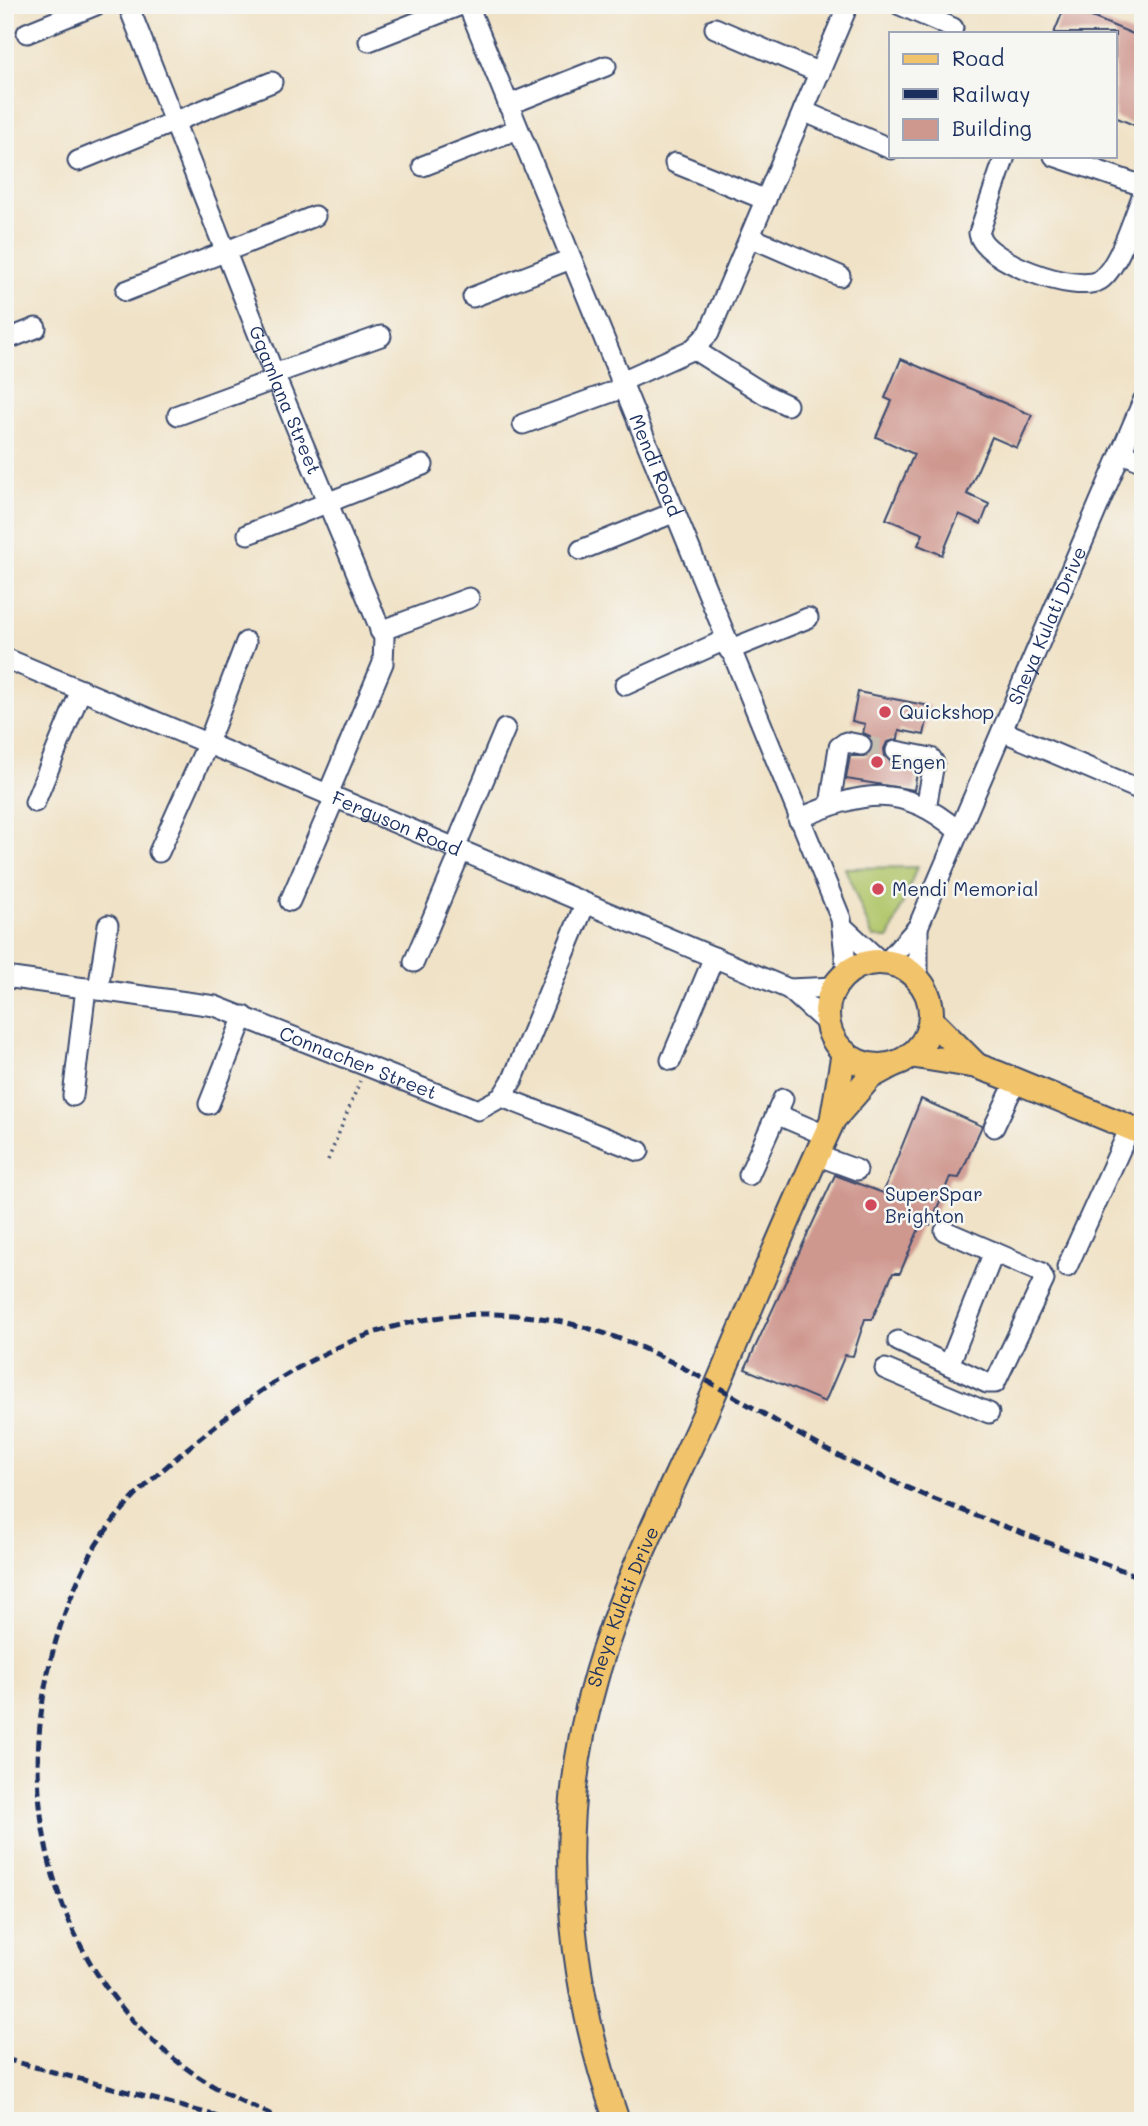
<svg xmlns="http://www.w3.org/2000/svg" width="1148" height="2126" font-family="Mali,sans-serif">
<style>
.park{fill:#b1c66a;stroke:#667a64;stroke-width:2}
.building{fill:#cf988f}
.lines{fill:none;stroke-linecap:round;stroke-linejoin:round}
.minor-tunnel{stroke:#c5beb1;stroke-width:19;stroke-dasharray:19 10;stroke-linecap:butt}
.minor-casing{stroke:#3b4a6e;stroke-width:23}
.major-casing{stroke:#3b4a6e;stroke-width:28}
.path{stroke:#3b4a6e;stroke-width:3.5;stroke-dasharray:2 5;stroke-linecap:butt}
.minor{stroke:#fff;stroke-width:19}
.major{stroke:#f1c36a;stroke-width:24}
.rail{stroke:#1b2f5e;stroke-width:5;stroke-dasharray:10 5;stroke-linecap:butt}
.poi-dot{fill:#d1495b;stroke:#f6f6f2;stroke-width:2.5}
.labels{text-anchor:middle;stroke-width:5;stroke-linejoin:round;paint-order:stroke}
.street-label{font-size:19px;fill:#1b2f5e;stroke:#f6f6f2}
.poi-label{font-size:19px;fill:#1b2f5e;stroke:#f6f6f2;text-anchor:start}
</style>
<rect width="100%" height="100%" fill="#f6f6f2"/>
<filter id="ink" filterUnits="userSpaceOnUse"><feTurbulence type="fractalNoise" baseFrequency=".0143" numOctaves="2"/><feDisplacementMap in="SourceGraphic" scale="14" xChannelSelector="R" yChannelSelector="G"/><feConvolveMatrix kernelMatrix="1 2 1 2 8 2 1 2 1" color-interpolation-filters="sRGB"/></filter>
<filter id="wash" filterUnits="userSpaceOnUse"><feTurbulence type="fractalNoise" baseFrequency=".00686" numOctaves="4" result="noise"/><feDisplacementMap in="SourceGraphic" scale="28" xChannelSelector="R" yChannelSelector="G"/><feGaussianBlur stdDeviation="1.57" result="paint"/><feColorMatrix in="noise" values="0 0 0 0 0 0 0 0 0 0 0 0 0 0 0 0 0 1.4 0 .05"/><feComposite in="paint" operator="in"/></filter>
<g filter="url(#wash)">
<rect width="100%" height="100%" fill="#f0e2c6"/>
<!-- park -->
<polygon class="park" points="917,867 889,938 873,938 845,868"/>
<g id="blocks">
<!-- building -->
<g class="building">
<polygon points="1065,6 1143,38 1143,129 1115,117 1115,33 1054,33"/>
<polygon points="901,359 1032,415 1017,448 992,437 967,494 989,504 981,524 959,514 942,555 918,545 923,534 886,519 914,454 876,437 892,401 885,398"/>
<polygon points="858,692 930,706 924,735 899,730 898,739 887,742 884,749 885,756 893,764 918,768 914,790 846,779 850,756 866,756 873,747 870,736 863,733 865,724 852,721"/>
<polygon points="921,1099 982,1126 959,1178 950,1177 930,1225 921,1224 900,1273 893,1273 872,1319 865,1319 853,1356 845,1355 825,1402 745,1369 835,1175 883,1193"/>
</g>
</g>
</g>
<g filter="url(#ink)">
<use href="#blocks" fill-opacity="0" stroke="#3b4a6e" stroke-width="2"/>
<g class="lines">
<!-- minor-tunnel -->
<polyline class="minor-tunnel" points="861,745 896,751"/>
<!-- minor casing -->
<g class="minor-casing">
<g id="minor">
<path id="s1" d="M128,5L274,374L384,638L383,663L328,794"/>
<path id="s2" d="M468,5L841,919L847,974"/>
<polyline points="900,5 953,28"/>
<polyline points="715,28 820,73"/>
<polyline points="27,33 96,5"/>
<polyline points="369,41 461,5"/>
<polyline points="508,105 606,66"/>
<polyline points="803,111 891,149"/>
<path d="M1005,156L979,233C982,260 1076,295 1100,280C1119,267 1134,216 1143,194"/>
<polyline points="1054,156 1143,186"/>
<polyline points="78,161 272,82"/>
<polyline points="675,163 766,200"/>
<polyline points="423,166 518,129"/>
<polyline points="750,237 840,276"/>
<polyline points="126,291 315,216"/>
<polyline points="473,297 571,259"/>
<polyline points="5,340 36,328"/>
<polyline points="693,349 766,395 787,405"/>
<polyline points="274,374 381,336"/>
<polyline points="620,382 693,349 709,333 848,5"/>
<polyline points="178,415 276,379"/>
<polyline points="523,424 623,388"/>
<polyline points="1121,452 1143,462"/>
<polyline points="248,534 423,465"/>
<polyline points="581,550 673,513"/>
<polyline points="380,631 469,598"/>
<polyline points="729,650 808,618"/>
<path id="s3" d="M5,658L789,989L828,1024"/>
<polyline points="625,685 725,640"/>
<polyline points="1002,731 1143,791"/>
<polyline points="896,751 931,758 934,763 926,808"/>
<polyline points="35,802 81,690"/>
<polyline points="830,805 839,747 846,742 861,745"/>
<path d="M798,819C860,792 902,782 957,830"/>
<polyline points="455,848 505,729"/>
<polyline points="159,852 208,743 246,642"/>
<polyline points="290,901 335,797"/>
<polyline points="843,927 882,963"/>
<polyline points="414,962 461,851"/>
<path id="s4" d="M886,963L918,927L1143,401"/>
<path id="s5" d="M5,977L215,1006L478,1110L502,1097L513,1079L585,904"/>
<polyline points="918,981 918,927"/>
<polyline points="789,989 835,987"/>
<polyline points="98,990 108,925"/>
<polyline points="671,1060 714,957"/>
<polyline points="73,1096 86,988"/>
<polyline points="502,1097 639,1151"/>
<polyline points="209,1104 244,1016"/>
<polyline points="776,1114 825,1135"/>
<polyline points="994,1127 1016,1081"/>
<polyline points="816,1155 857,1170"/>
<polyline points="749,1175 783,1099"/>
<polyline points="1067,1267 1130,1128"/>
<polyline points="898,1341 987,1383 995,1383 1044,1280 1040,1272 945,1231"/>
<polyline points="949,1365 994,1252"/>
<polyline points="885,1369 989,1413"/>
</g>
</g>
<!-- major casing -->
<g class="major-casing">
<g id="major">
<circle cx="879" cy="1014" r="52"/>
<polyline points="931,1020 977,1066"/>
<polyline points="910,1055 977,1066 999,1074 1143,1133"/>
<polyline points="836,1116 870,1077 894,1064"/>
<path id="s6" d="M617,2121C566,1975 553,1823 597,1673C623,1584 667,1499 705,1414C747,1317 787,1218 832,1122L844,1052"/>
</g>
</g>
<!-- path -->
<polyline class="path" points="328,1160 360,1081"/>
<!-- minor -->
<use href="#minor" class="minor"/>
<!-- major -->
<use href="#major" class="major"/>
<!-- rail -->
<g class="rail">
<polyline points="5,2059 236,2121"/>
<path d="M286,2121C251,2106 217,2091 186,2068C19,1946 0,1716 96,1545C127,1497 172,1461 216,1425C294,1362 378,1316 481,1314C634,1312 724,1400 853,1463C946,1508 1046,1541 1143,1578"/>
</g>
</g>
</g>
<!-- markers -->
<g class="poi-dot">
<circle cx="885" cy="712" r="7"/>
<circle cx="877" cy="762" r="7"/>
<circle cx="878" cy="889" r="7"/>
<circle cx="871" cy="1205" r="7"/>
</g>
<g class="labels">
<!-- street labels -->
<g class="street-label">
<text dy="7" stroke="none"><textPath href="#s1" startOffset="425">Gqamlana Street</textPath></text>
<text dy="7" stroke="none"><textPath href="#s2" startOffset="497">Mendi Road</textPath></text>
<text dy="7" stroke="none"><textPath href="#s4" startOffset="376">Sheya Kulati Drive</textPath></text>
<text dy="7" stroke="none"><textPath href="#s3" startOffset="425">Ferguson Road</textPath></text>
<text dy="7" stroke="none"><textPath href="#s5" startOffset="366">Connacher Street</textPath></text>
<text dy="7" stroke="none"><textPath href="#s6" startOffset="527">Sheya Kulati Drive</textPath></text>
</g>
<!-- poi labels -->
<g class="poi-label">
<text x="899" y="719">Quickshop</text>
<text x="891" y="769">Engen</text>
<text x="892" y="896">Mendi Memorial</text>
<text x="885" y="1201">SuperSpar<tspan x="885" dy="22">Brighton</tspan></text>
</g>
</g>
<!-- margin -->
<rect width="1148" height="2126" fill="none" stroke="#f6f6f2" stroke-width="28"/>
<!-- legend -->
<rect x="889" y="32" width="228" height="126" fill="#f6f6f2" stroke="#9ea6b7" stroke-width="2"/>
<rect x="903" y="54" width="35" height="10" fill="#f1c36a" stroke="#9ea6b7" stroke-width="2"/>
<text x="952" y="66" font-size="21" fill="#1b2f5e">Road</text>
<rect x="903" y="89" width="35" height="10" fill="#1b2f5e" stroke="#9ea6b7" stroke-width="2"/>
<text x="952" y="102" font-size="21" fill="#1b2f5e">Railway</text>
<rect x="903" y="119" width="35" height="21" fill="#cf988f" stroke="#9ea6b7" stroke-width="2"/>
<text x="952" y="136" font-size="21" fill="#1b2f5e">Building</text>
</svg>
